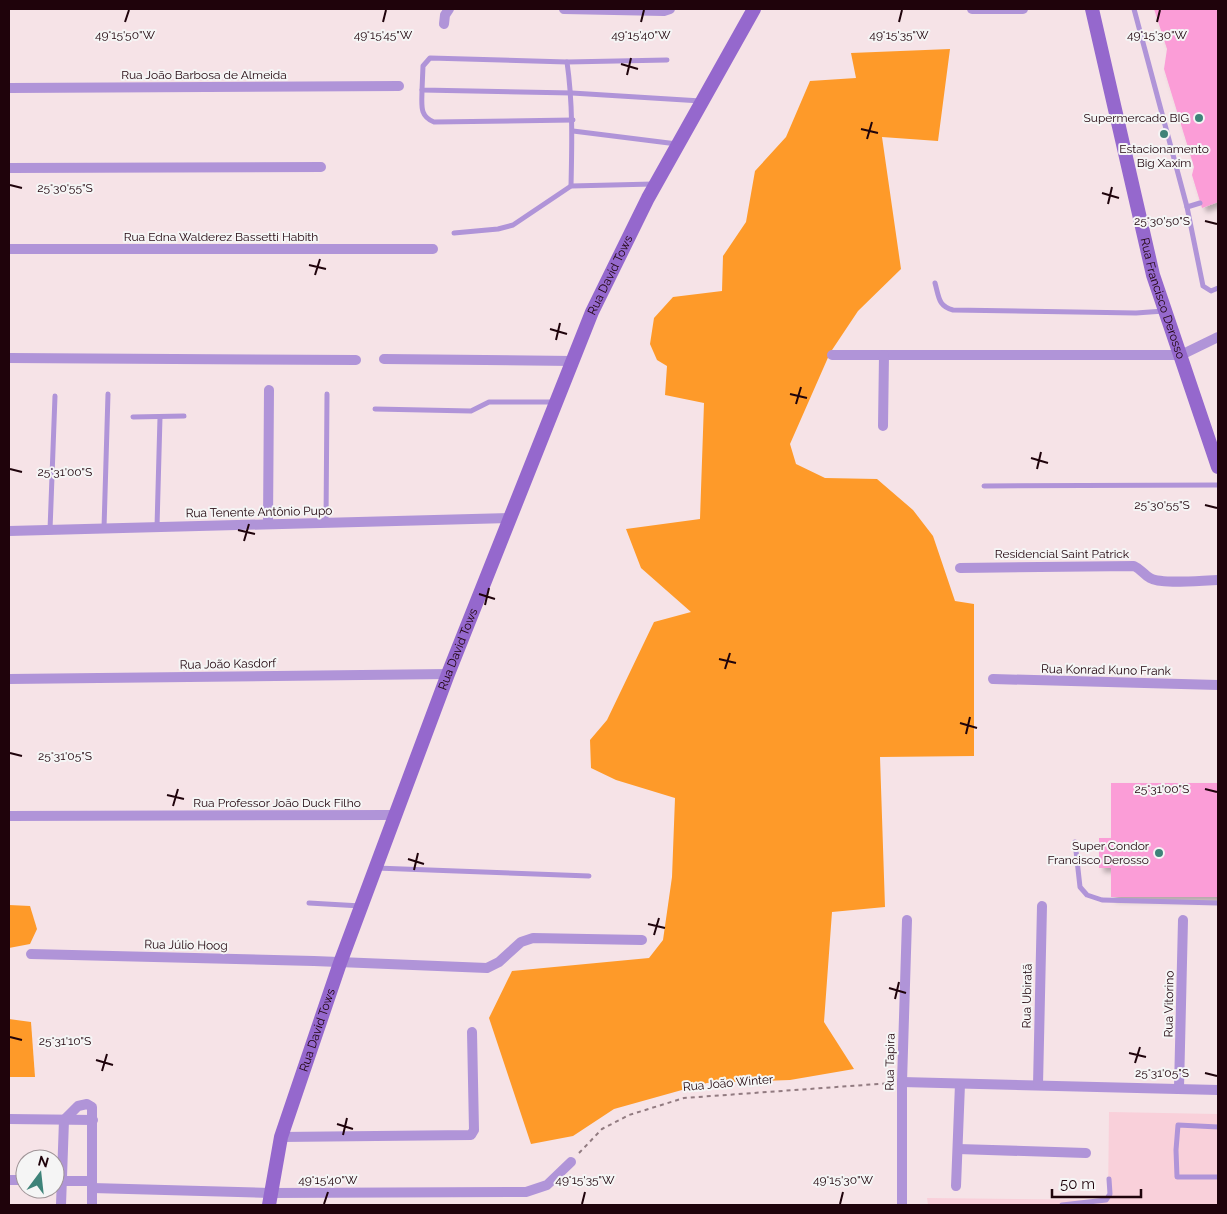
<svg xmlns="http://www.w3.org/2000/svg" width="1227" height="1214" font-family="Raleway,sans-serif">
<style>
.built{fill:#f9d0da}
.forest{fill:#fe9a29}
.building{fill:#fb9dd7;filter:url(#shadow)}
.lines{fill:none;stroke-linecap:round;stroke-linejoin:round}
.path{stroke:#927b81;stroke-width:2;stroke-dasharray:4 4;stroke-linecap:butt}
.lane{stroke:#b094d8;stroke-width:5}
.street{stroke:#b094d8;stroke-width:10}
.secondary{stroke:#9568cd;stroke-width:14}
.ticks{fill:none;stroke:#1f030b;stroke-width:2}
.poi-dot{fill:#3e8379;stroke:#f5f5f5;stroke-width:2}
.labels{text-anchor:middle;stroke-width:4;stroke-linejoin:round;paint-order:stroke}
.street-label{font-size:12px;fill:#1f030b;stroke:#f5f5f5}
.poi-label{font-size:12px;fill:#1f030b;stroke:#f5f5f5;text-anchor:end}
.ticks-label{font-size:12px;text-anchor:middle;fill:#1f030b;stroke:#f5f5f5;stroke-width:4;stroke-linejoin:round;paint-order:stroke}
</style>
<defs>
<filter id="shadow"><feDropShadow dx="4.5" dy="4.5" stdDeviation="2.5" flood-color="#0004"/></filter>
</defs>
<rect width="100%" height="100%" fill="#f6e3e7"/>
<!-- built -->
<polygon class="built" points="1109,1112 1218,1114 1218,1205 928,1205 927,1198 1108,1200"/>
<!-- forest -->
<g class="forest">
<polygon points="950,49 938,141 882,137 901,269 858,311 830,353 790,444 796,464 825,478 877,479 913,510 933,536 955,601 974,604 974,756 880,757 885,907 832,912 824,1022 854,1069 790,1080 707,1083 614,1109 573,1136 531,1144 489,1018 512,971 649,958 663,940 672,877 675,798 616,780 591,768 590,740 607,720 654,622 691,612 641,568 626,529 700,519 704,403 665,395 667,366 657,360 650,344 654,318 673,297 722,291 723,256 746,222 755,171 786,137 810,81 856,78 851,53"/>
<polygon points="9,905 30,906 37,929 30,944 9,948"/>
<polygon points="9,1019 31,1022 35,1077 9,1077"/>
</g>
<!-- building -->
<g class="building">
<polygon points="1154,9 1218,9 1218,202 1202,208 1192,175 1194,167 1164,69 1167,49"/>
<polygon points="1111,783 1218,783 1218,897 1111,897 1111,868 1099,868 1099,838 1111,838"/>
</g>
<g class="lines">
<!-- path -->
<polyline class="path" points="579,1153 602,1129 629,1115 684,1098 892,1083"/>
<!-- lane -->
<g class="lane">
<polyline points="1134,9 1187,207 1203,286 1211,291 1218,288"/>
<polyline points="667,60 567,62 430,58 423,66 422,90 572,93 701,101"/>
<path d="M567,62C573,104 572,144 571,186"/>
<path d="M422,90C422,105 419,116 434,122L573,120"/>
<polyline points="573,131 677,144"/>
<polyline points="1187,207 1200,203"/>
<polyline points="454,233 498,229 513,225 571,186 653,184"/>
<path d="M935,283C939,297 938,306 953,310L1136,313L1164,311"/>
<polyline points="375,409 471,411 489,402 555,402"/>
<polyline points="133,417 184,416"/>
<polyline points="984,486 1218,485"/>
<polyline points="326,523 327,394"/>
<polyline points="157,527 160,417"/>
<polyline points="104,528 108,394"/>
<polyline points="50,530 55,396"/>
<polyline points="1075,842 1080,887 1087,895 1102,900 1218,903"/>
<polyline points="376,868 589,876"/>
<polyline points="309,903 361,906"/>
<polyline points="1218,1127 1178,1125 1176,1150 1177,1177 1218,1177"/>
<polyline points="1062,1205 1106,1200 1110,1194 1109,1179"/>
</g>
<!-- street -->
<g class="street">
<polyline points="564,9 664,11 670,9"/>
<polyline points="972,9 1023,9"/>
<polyline points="444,24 445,15 449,9"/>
<polyline points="9,88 399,86"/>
<polyline points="9,168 321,167"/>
<polyline points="9,249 433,249"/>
<polyline points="832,355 1181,355 1218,337"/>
<polyline points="9,358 356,360"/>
<polyline points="384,359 573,361"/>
<polyline points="883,426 884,355"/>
<polyline points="268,524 269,390"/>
<polyline points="9,531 510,518"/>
<path d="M960,568L1134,566C1141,569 1143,574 1150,578C1161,585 1204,580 1218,580"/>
<polyline points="9,679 448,674"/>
<polyline points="993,679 1218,685"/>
<polyline points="9,816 395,815"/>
<polyline points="31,954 314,961 487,968 499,962 521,942 533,938 642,940"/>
<polyline points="902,1082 1218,1090"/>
<polyline points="1038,1085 1042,906"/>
<polyline points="1179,1088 1183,920"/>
<polyline points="9,1119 93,1120"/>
<polyline points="281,1137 471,1135 474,1130 472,1032"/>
<polyline points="958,1149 1086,1153"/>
<polyline points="9,1180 25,1180"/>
<polyline points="56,1181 92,1181"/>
<polyline points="956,1186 960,1084"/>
<polyline points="92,1188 270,1193 526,1192 547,1185 571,1162"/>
<polyline points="61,1205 64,1120 78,1106 87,1104 92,1107 92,1205"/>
<polyline points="902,1205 902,1082 907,920"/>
</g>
<!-- secondary -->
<g class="secondary">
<path id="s1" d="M1092,9L1153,275L1218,467"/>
<path id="s2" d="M269,1205L281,1137L340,963L448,674L592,312L648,198L754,9"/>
</g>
</g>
<!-- ticks -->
<path class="ticks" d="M125,22L129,10M383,22L386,10M641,22L644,10M899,22L902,10M1157,22L1160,10M621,64L638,69M627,75L631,58M861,129L878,133M867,139L872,122M10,185L22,188M1102,193L1119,198M1108,204L1112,187M1205,221L1217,224M309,265L326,269M315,275L320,259M550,329L567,334M556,340L560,323M790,394L807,398M796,404L801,387M1031,458L1048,463M10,469L22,472M1037,469L1041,452M1205,505L1217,508M238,530L255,534M244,541L249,524M479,594L495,599M485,605L489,588M719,659L736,663M725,669L730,653M960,723L977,728M966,734L970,717M10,753L22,756M1205,789L1217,792M167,795L184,799M173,806L178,789M408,859L424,864M414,870L418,853M648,924L665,928M654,935L659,918M889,988L906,993M895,999L899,982M10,1037L22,1040M1129,1053L1146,1057M96,1060L113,1065M1135,1063L1140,1047M102,1071L107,1054M1205,1073L1217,1076M337,1124L353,1129M343,1135L347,1118M324,1204L328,1192M582,1204L585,1192M840,1204L843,1192"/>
<!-- markers -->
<g class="poi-dot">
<circle cx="1199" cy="118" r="5"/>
<circle cx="1164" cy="134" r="5"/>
<circle cx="1159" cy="853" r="5"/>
</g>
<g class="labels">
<!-- street labels -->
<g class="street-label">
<text x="204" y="79">Rua João Barbosa de Almeida</text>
<text x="221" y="241">Rua Edna Walderez Bassetti Habith</text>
<text dy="4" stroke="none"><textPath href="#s2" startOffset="992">Rua David Tows</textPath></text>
<text dy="4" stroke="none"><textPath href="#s1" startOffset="298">Rua Francisco Derosso</textPath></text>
<text transform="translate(259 512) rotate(-1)" y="4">Rua Tenente Antônio Pupo</text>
<text x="1062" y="558">Residencial Saint Patrick</text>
<text dy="4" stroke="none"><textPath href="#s2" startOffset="588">Rua David Tows</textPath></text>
<text transform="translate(228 664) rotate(-1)" y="4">Rua João Kasdorf</text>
<text transform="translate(1106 670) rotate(1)" y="4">Rua Konrad Kuno Frank</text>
<text x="277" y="807">Rua Professor João Duck Filho</text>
<text transform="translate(186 945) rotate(1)" y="4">Rua Júlio Hoog</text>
<text transform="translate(1027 996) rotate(-89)" y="4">Rua Ubiratã</text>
<text transform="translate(1169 1004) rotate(-89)" y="4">Rua Vitorino</text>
<text dy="4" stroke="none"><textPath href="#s2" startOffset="182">Rua David Tows</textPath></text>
<text transform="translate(890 1062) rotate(-89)" y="4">Rua Tapira</text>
<text transform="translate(728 1083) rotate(-5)" y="4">Rua João Winter</text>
</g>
<!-- poi labels -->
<g class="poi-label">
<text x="1189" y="122">Supermercado BIG</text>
<text x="1164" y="153" text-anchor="middle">Estacionamento<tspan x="1164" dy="14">Big Xaxim</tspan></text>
<text x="1149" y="850">Super Condor<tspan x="1149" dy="14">Francisco Derosso</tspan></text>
</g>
</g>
<g class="ticks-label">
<text x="125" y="39">49°15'50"W</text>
<text x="383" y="39">49°15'45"W</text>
<text x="641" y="39">49°15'40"W</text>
<text x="899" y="39">49°15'35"W</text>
<text x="1157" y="39">49°15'30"W</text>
<text x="65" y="192">25°30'55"S</text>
<text x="1162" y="225">25°30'50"S</text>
<text x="65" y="476">25°31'00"S</text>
<text x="1162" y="509">25°30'55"S</text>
<text x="65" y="760">25°31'05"S</text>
<text x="1162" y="793">25°31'00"S</text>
<text x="65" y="1045">25°31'10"S</text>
<text x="1162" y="1077">25°31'05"S</text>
<text x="328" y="1184">49°15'40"W</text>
<text x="585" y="1184">49°15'35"W</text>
<text x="843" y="1184">49°15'30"W</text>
</g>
<!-- border -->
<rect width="1227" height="1214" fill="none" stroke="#1f030b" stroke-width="20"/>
<!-- north arrow -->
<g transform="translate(40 1174) rotate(15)"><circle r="24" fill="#f5f5f5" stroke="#9f9497"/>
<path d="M0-4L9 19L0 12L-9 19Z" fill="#3e8379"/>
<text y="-8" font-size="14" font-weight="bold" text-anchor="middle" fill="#1f030b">N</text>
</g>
<!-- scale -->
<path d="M1052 1189v8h89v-8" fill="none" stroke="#1f030b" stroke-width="2.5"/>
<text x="1060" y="1189" font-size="15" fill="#1f030b" stroke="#f5f5f5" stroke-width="4" paint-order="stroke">50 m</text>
</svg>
